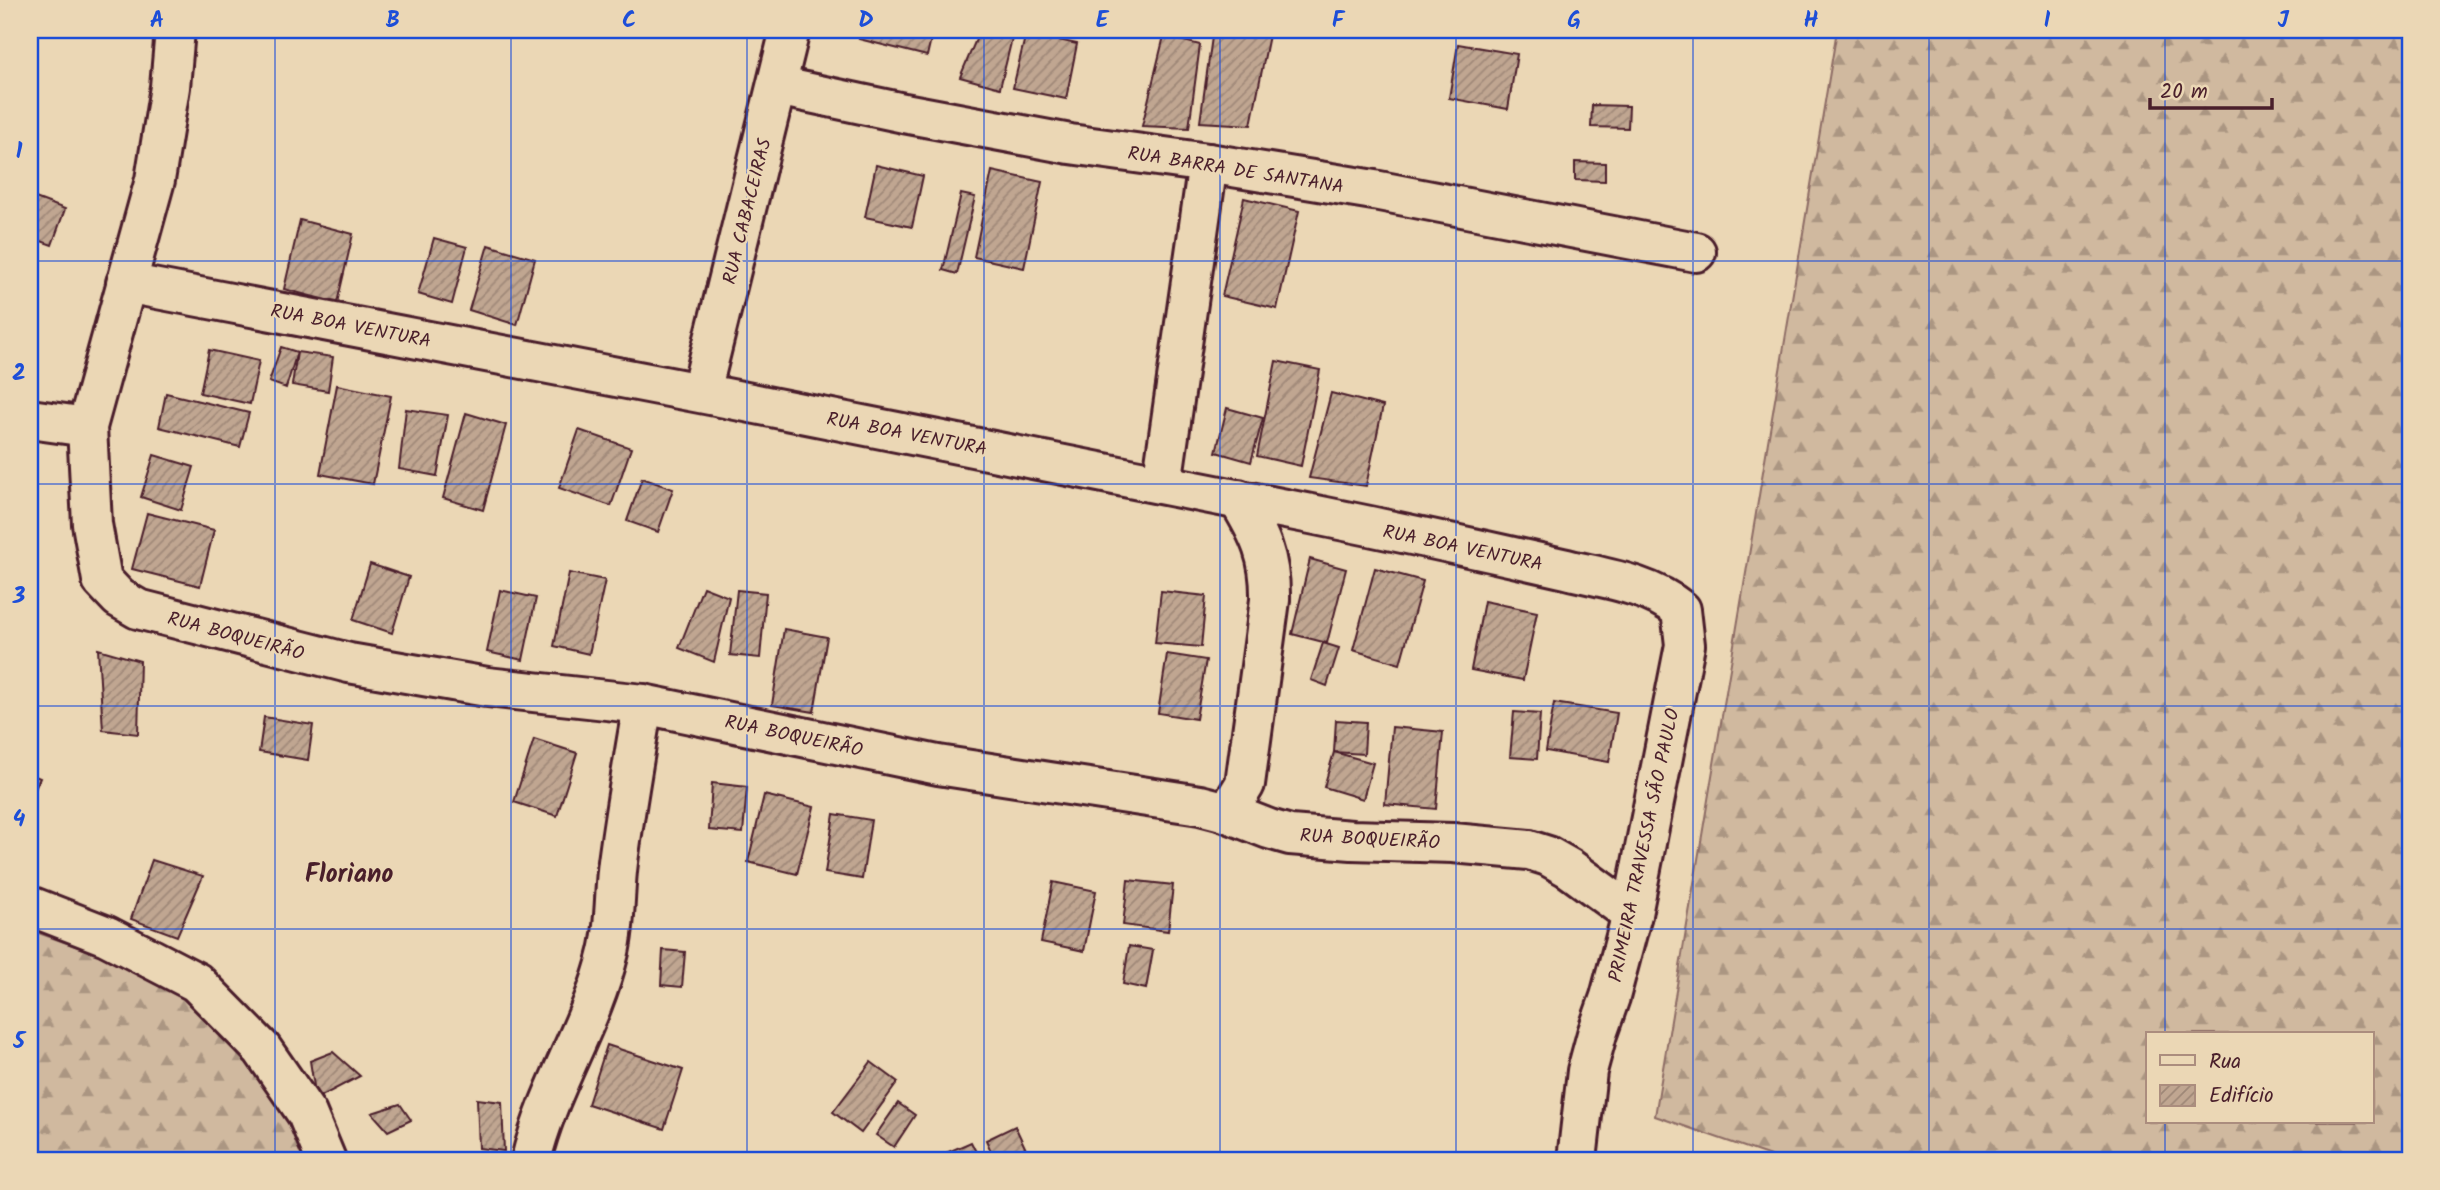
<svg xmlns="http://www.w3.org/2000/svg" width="2440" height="1190" font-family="Kalam,sans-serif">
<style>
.forest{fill:url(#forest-firs);stroke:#8d6c65;stroke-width:2;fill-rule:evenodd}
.building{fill:url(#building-hatch);stroke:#4a1f2b;stroke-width:2}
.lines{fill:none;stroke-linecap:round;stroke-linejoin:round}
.minor-casing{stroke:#4a1f2b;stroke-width:44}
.minor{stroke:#ebd7b5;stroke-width:38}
.grid{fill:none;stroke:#1d4ed8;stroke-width:2;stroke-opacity:0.55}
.labels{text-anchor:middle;stroke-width:5;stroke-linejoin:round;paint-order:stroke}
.street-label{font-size:19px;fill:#4a1f2b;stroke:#ebd7b5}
.district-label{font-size:26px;font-weight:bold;fill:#4a1f2b;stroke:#ebd7b5}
.neatline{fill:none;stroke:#1d4ed8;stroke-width:2.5}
.grid-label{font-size:23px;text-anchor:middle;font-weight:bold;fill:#1d4ed8}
</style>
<defs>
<pattern id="forest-firs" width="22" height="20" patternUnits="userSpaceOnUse" patternTransform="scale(1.75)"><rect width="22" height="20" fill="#d0b99f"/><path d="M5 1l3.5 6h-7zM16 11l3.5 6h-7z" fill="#ab9682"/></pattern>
<pattern id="building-hatch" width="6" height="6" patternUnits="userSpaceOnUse" patternTransform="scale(1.75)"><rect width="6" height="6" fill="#c0a691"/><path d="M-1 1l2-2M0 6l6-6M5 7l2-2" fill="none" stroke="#9e8777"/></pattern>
</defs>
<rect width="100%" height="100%" fill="#ebd7b5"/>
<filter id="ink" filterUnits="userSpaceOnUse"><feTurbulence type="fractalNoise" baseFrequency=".0143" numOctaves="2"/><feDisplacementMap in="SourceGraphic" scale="14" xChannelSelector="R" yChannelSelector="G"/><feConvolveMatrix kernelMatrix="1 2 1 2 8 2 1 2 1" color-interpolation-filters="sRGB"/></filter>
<g filter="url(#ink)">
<!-- forest -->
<g class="forest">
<path d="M1837,30H2410V1160H1782L1655,1116ZM2148,1034H2372V1122H2148Z"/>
<polygon points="30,930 200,990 308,1122 313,1160 30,1160"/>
</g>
<!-- building -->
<g class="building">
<polygon points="862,30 933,30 927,56 859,39"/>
<polygon points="980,30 1014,30 1000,88 960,77"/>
<polygon points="1213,30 1270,30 1251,125 1200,122"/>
<polygon points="1026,33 1077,44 1066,99 1013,88"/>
<polygon points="1164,36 1200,45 1189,128 1142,126"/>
<polygon points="1458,44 1517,54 1508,109 1449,98"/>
<polygon points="1592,105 1629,106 1628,128 1591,127"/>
<polygon points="1575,162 1605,163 1605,181 1575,180"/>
<polygon points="876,165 923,176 912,227 865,217"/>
<polygon points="992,171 1042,182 1024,268 974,257"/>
<polygon points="961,194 975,197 957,274 943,270"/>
<polygon points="30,196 65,209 52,245 30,237"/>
<polygon points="1244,198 1299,211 1277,309 1222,296"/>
<polygon points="300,220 353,234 337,303 284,289"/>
<polygon points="434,238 467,247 452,304 418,294"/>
<polygon points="488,245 535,259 517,325 469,310"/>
<polygon points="281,347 297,352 286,388 269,382"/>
<polygon points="209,350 259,361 250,404 200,393"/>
<polygon points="297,352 333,357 328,391 292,385"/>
<polygon points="1276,361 1320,370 1301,466 1257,456"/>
<polygon points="337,385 391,396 373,484 320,474"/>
<polygon points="166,393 249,413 240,447 159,427"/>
<polygon points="1331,393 1383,406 1366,486 1309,478"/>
<polygon points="1227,408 1263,418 1251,462 1216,452"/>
<polygon points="406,409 448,415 437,476 399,469"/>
<polygon points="466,413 506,425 483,510 443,498"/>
<polygon points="579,430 631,448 611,506 559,488"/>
<polygon points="154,455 194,467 181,510 141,497"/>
<polygon points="642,478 673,489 658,532 627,521"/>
<polygon points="147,513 214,530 200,586 132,569"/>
<polygon points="1310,559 1346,569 1327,643 1292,634"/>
<polygon points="370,564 409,577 392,633 353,620"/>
<polygon points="1375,568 1423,581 1400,664 1353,650"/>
<polygon points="569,573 605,580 589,654 554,646"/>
<polygon points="703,587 729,597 714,662 679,648"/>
<polygon points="500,590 536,598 523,660 487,652"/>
<polygon points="737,590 766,593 760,658 730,655"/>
<polygon points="1161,591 1206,596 1201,647 1155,643"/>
<polygon points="1484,601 1537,612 1523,680 1471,670"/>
<polygon points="784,629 827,637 814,712 772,705"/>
<polygon points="1323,643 1339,648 1327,686 1311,680"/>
<polygon points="98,649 140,661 138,734 103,730"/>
<polygon points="1167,654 1206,660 1196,719 1158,713"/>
<polygon points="1554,703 1617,713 1609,762 1546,751"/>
<polygon points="1514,712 1540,714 1537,759 1510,757"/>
<polygon points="264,717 313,725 308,760 259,752"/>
<polygon points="1336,720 1366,722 1364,754 1334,752"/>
<polygon points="1392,727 1443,732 1436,809 1385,804"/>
<polygon points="534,739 577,753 557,816 514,802"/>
<polygon points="1334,752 1373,763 1363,799 1324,787"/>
<polygon points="30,774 40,778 30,800"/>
<polygon points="712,783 747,787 743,833 709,830"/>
<polygon points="764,795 814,807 797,874 748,862"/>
<polygon points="834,814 871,820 862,879 825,873"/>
<polygon points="152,860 203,876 177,936 131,919"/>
<polygon points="1128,880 1173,885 1168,931 1123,925"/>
<polygon points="1053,882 1096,891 1084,951 1041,942"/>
<polygon points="1129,946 1153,950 1146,989 1123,984"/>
<polygon points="663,950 685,952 682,987 661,985"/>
<polygon points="607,1045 683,1070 664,1129 588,1104"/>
<polygon points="333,1052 360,1076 316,1099 310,1061"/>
<polygon points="871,1062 898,1082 861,1133 833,1112"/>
<polygon points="477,1099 502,1102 504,1151 479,1148"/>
<polygon points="898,1103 915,1115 894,1147 876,1135"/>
<polygon points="400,1104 411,1120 388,1131 372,1113"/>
<polygon points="1015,1126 1031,1160 995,1160 986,1140"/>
<polygon points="971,1142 980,1160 930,1160"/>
</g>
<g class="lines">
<!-- minor casing -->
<g class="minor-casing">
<g id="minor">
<polyline points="175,30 170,87 155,180 87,427 92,524 102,580 119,598 138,609 349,663 487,687 643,704 938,765 1200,805 1223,811 1269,829 1290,835 1352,840 1453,843 1529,850 1548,856 1569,868 1632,914"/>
<polyline points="777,86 904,113 1070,144 1208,163 1374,190 1696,252"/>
<path d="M126,283C521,358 917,434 1311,514C1395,531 1479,549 1562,568C1602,578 1648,583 1681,610L1685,645L1632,914L1610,997L1597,1034L1587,1071L1577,1160"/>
<polyline points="701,392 790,30"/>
<polyline points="30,419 87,427"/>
<polyline points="1162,484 1208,163"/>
<path d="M1223,811L1234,802L1245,784L1270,600C1271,558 1260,535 1238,499"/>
<polyline points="30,906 107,936 196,982 262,1049 307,1114 326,1160"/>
<path d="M531,1160C548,1088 592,1024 609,952C616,922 614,892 618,862C625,809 634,757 643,704"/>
</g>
</g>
<!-- minor -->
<use href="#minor" class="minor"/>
</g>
</g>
<!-- grid -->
<path class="grid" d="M275,30V1160M511,30V1160M747,30V1160M984,30V1160M1220,30V1160M1456,30V1160M1693,30V1160M1929,30V1160M2165,30V1034M30,261H2410M30,484H2410M30,706H2410M30,929H2410M2165,1122V1160"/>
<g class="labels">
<!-- street labels -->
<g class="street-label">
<text transform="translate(1236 169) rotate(9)" y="7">RUA BARRA DE SANTANA</text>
<text transform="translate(746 211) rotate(-76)" y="7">RUA CABACEIRAS</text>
<text transform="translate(351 325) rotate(11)" y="7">RUA BOA VENTURA</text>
<text transform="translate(907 433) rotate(11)" y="7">RUA BOA VENTURA</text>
<text transform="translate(1463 547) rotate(12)" y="7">RUA BOA VENTURA</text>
<text transform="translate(236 635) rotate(15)" y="7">RUA BOQUEIRÃO</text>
<text transform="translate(794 735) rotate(12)" y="7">RUA BOQUEIRÃO</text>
<text transform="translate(1370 838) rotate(3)" y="7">RUA BOQUEIRÃO</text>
<text transform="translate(1643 845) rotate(-78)" y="7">PRIMEIRA TRAVESSA SÃO PAULO</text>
</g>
<!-- district labels -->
<g class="district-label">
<text x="349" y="882">Floriano</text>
</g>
</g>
<!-- margin -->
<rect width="2440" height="1190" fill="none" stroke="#ebd7b5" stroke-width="77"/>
<!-- legend -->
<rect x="2146" y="1032" width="228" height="91" fill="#ebd7b5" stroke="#ab8d7e" stroke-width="2"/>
<rect x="2160" y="1055" width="35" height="10" fill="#ebd7b5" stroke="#ab8d7e" stroke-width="2"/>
<text x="2209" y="1068" font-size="21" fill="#4a1f2b">Rua</text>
<rect x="2160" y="1085" width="35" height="21" fill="url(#building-hatch)" stroke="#ab8d7e" stroke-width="2"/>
<text x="2209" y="1102" font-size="21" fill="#4a1f2b">Edifício</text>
<!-- scale -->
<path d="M2150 98v10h122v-10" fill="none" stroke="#4a1f2b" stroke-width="3.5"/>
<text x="2160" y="98" font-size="21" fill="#4a1f2b" stroke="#ebd7b5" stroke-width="5" paint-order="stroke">20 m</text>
<rect x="38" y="38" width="2364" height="1114" class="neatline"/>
<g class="grid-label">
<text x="157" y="27">A</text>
<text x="393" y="27">B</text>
<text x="629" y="27">C</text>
<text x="866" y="27">D</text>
<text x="1102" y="27">E</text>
<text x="1338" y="27">F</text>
<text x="1574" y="27">G</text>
<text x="1811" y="27">H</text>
<text x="2047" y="27">I</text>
<text x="2283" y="27">J</text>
<text x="19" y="158">1</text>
<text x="19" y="380">2</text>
<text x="19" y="603">3</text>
<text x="19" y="826">4</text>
<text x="19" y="1048">5</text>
</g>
</svg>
